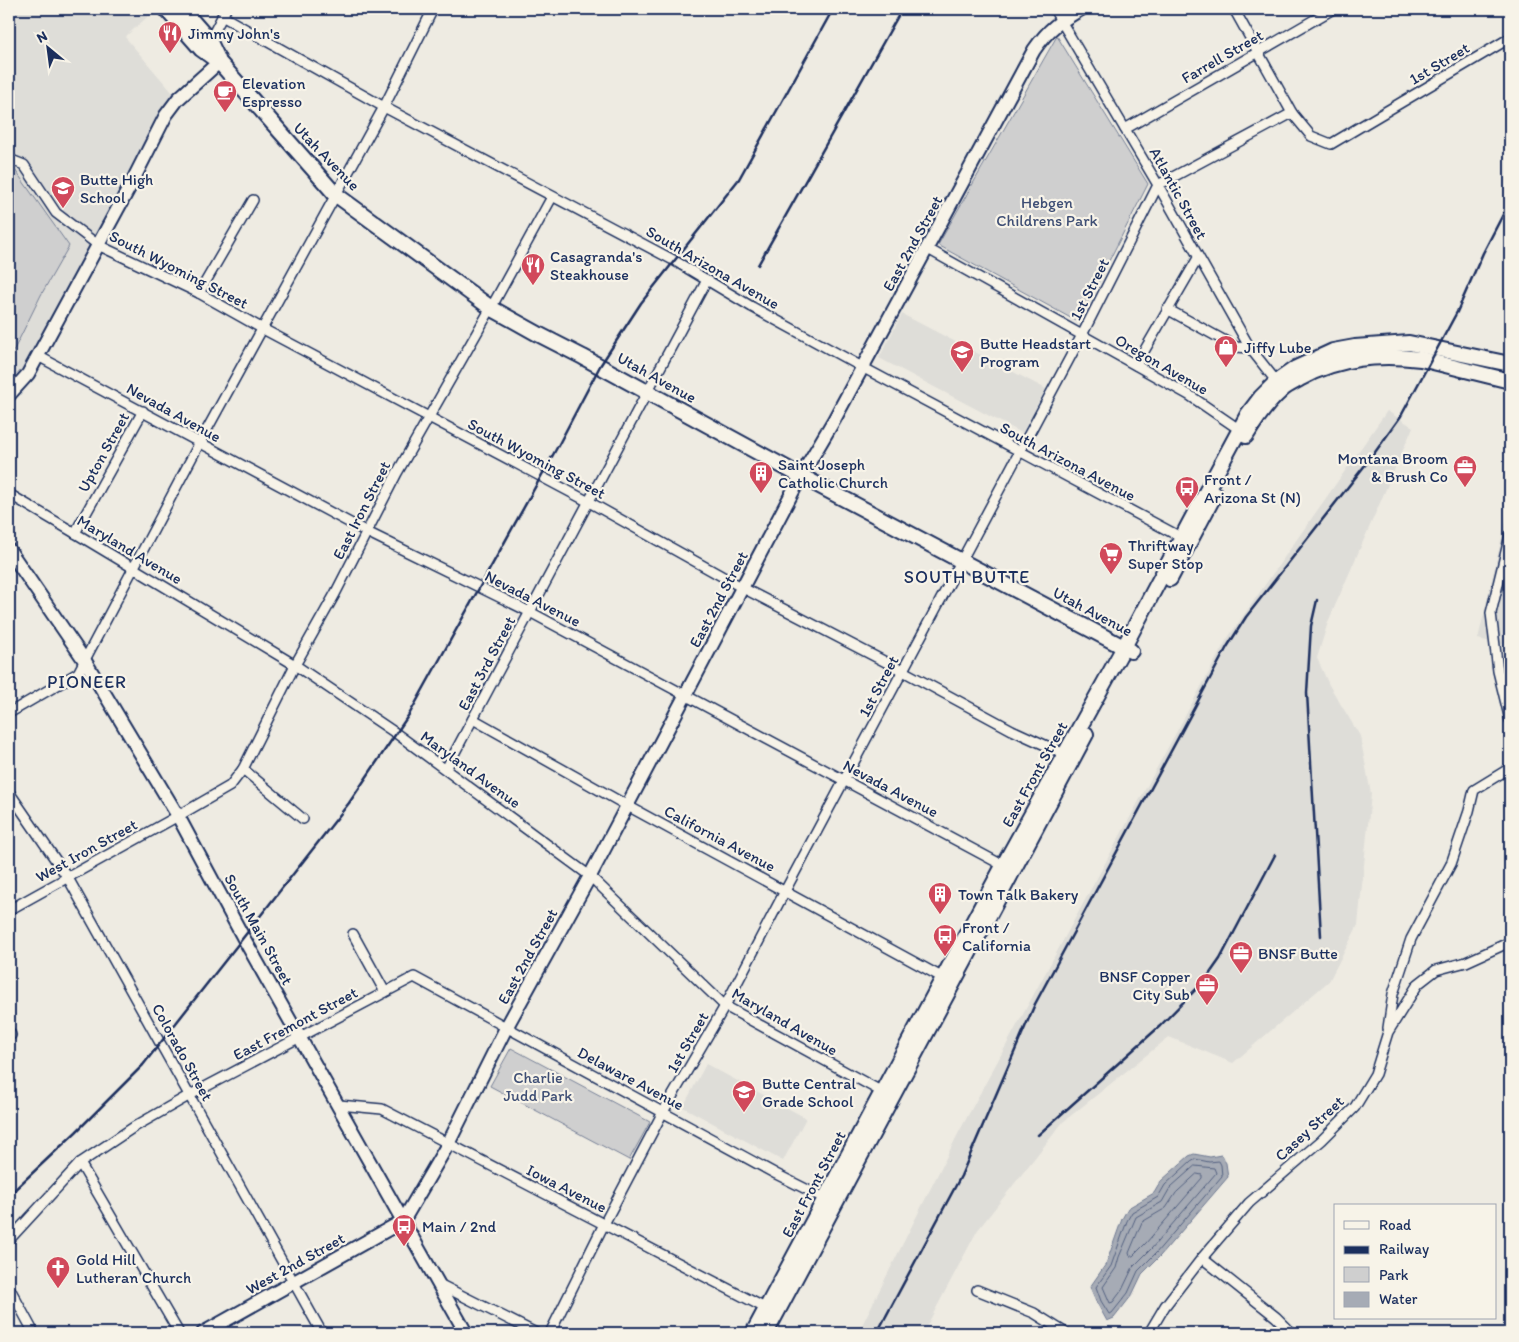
<svg xmlns="http://www.w3.org/2000/svg" width="1519" height="1342" font-family="Itim,sans-serif">
<style>
.built{fill:#deddd8}
.green{fill:#cfcfcf;stroke:#757f96}
.water{fill:#a6abb5;stroke:#6e7992}
.lines{fill:none;stroke-linecap:round;stroke-linejoin:round}
.shore{stroke:#536181;stroke-width:1}
.street-casing{stroke:#1b2f5e;stroke-width:12}
.secondary-casing{stroke:#1b2f5e;stroke-width:16}
.primary-casing{stroke:#1b2f5e;stroke-width:18}
.street{stroke:#f7f3e8;stroke-width:9}
.secondary{stroke:#f7f3e8;stroke-width:12}
.primary{stroke:#f7f3e8;stroke-width:14}
.rail{stroke:#1b2f5e;stroke-width:2.5}
.labels{text-anchor:middle;stroke-width:4.5;stroke-linejoin:round;paint-order:stroke}
.poi-label{font-size:16px;fill:#1b2f5e;stroke:#f7f3e8;text-anchor:start}
.street-label{font-size:16px;fill:#1b2f5e;stroke:#f7f3e8}
.park-label{font-size:16px;fill:#3f4f75;stroke:#f7f3e8}
.neighbourhood-label{font-size:18px;letter-spacing:1px;fill:#1b2f5e;stroke:#f7f3e8}
</style>
<rect width="100%" height="100%" fill="#eeebe2"/>
<filter id="ink" filterUnits="userSpaceOnUse"><feTurbulence type="fractalNoise" baseFrequency=".02" numOctaves="2"/><feDisplacementMap in="SourceGraphic" scale="10" xChannelSelector="R" yChannelSelector="G"/><feConvolveMatrix kernelMatrix="1 2 1 2 8 2 1 2 1" color-interpolation-filters="sRGB"/></filter>
<g filter="url(#ink)">
<!-- built -->
<g class="built">
<polygon points="9,9 153,9 155,10 125,37 178,99 129,188 9,395"/>
<polygon points="902,314 1046,389 1022,433 879,358"/>
<polygon points="1387,411 1413,427 1328,622 1317,658 1329,685 1360,736 1371,794 1358,925 1329,981 1233,1063 1169,1037 1063,1122 977,1231 923,1333 858,1333 959,1132 1227,639"/>
<polygon points="1510,502 1510,646 1478,639"/>
<polygon points="706,1064 806,1118 783,1161 683,1107"/>
</g>
<!-- green -->
<g class="green">
<polygon points="1057,36 1148,184 1078,322 938,245"/>
<polygon points="9,170 15,170 69,246 41,295 9,360"/>
<polygon points="511,1048 650,1122 629,1160 490,1086"/>
</g>
<!-- water -->
<polygon class="water" points="1194,1154 1210,1157 1221,1155 1226,1163 1228,1177 1160,1256 1142,1274 1132,1295 1114,1318 1107,1321 1097,1303 1090,1287 1106,1264 1122,1219 1128,1208 1154,1193 1161,1181 1189,1156"/>
<g class="lines">
<!-- shore -->
<g class="shore">
<polygon points="1195,1159 1209,1162 1219,1161 1221,1165 1222,1176 1156,1253 1138,1271 1128,1293 1112,1313 1109,1314 1101,1301 1096,1287 1111,1266 1127,1221 1132,1212 1158,1197 1165,1185 1191,1161"/>
<polygon points="1195,1166 1214,1168 1216,1173 1152,1248 1133,1267 1122,1290 1113,1302 1110,1303 1103,1287 1116,1268 1119,1257 1136,1217 1162,1202 1170,1188"/>
<polygon points="1197,1174 1202,1175 1202,1178 1146,1243 1133,1256 1130,1256 1129,1253 1142,1222 1166,1208 1176,1193"/>
</g>
<!-- street casing -->
<g class="street-casing">
<g id="street">
<polyline points="1054,9 1158,185 1250,348 1280,386"/>
<polyline points="1234,9 1292,113 1311,136 1331,144 1510,38"/>
<polyline points="222,16 384,107 675,261 752,307 862,367 1186,540"/>
<polyline points="208,44 226,9"/>
<polyline points="1125,129 1333,9"/>
<polyline points="9,159 24,165 56,213 98,245 199,293 263,329 589,502 743,588 903,671 1012,730 1069,756"/>
<polyline points="928,249 1189,395 1243,432"/>
<polyline points="199,293 253,200"/>
<polyline points="1167,309 1236,347 1250,348"/>
<polyline points="38,356 367,532 530,612 1006,867"/>
<polyline points="1136,365 1198,258"/>
<polyline points="9,494 75,533 295,665 397,734 590,876 725,1006 886,1094"/>
<polyline points="75,533 143,411"/>
<polyline points="1510,535 1491,613 1498,671 1510,720"/>
<polyline points="9,713 78,673 199,444 384,107 433,9"/>
<polyline points="473,719 626,805 947,980"/>
<polyline points="243,769 303,819"/>
<polyline points="446,769 707,280"/>
<polyline points="9,792 68,878 322,1333"/>
<polyline points="9,910 178,816 230,786 243,769 295,665 335,594 397,473 491,308 552,197"/>
<polyline points="353,934 385,992"/>
<polyline points="1388,1028 1393,994 1411,939 1451,864 1469,811 1474,790 1510,768"/>
<polyline points="9,1031 11,1035"/>
<polyline points="339,1105 382,1109 769,1310"/>
<polyline points="80,1163 179,1333"/>
<polyline points="9,1240 80,1163 134,1127 190,1095 414,977 776,1174 828,1200"/>
<polyline points="1202,1258 1276,1317 1292,1333"/>
<polyline points="439,1284 536,1333"/>
<polyline points="9,1287 34,1333"/>
<polyline points="977,1290 1034,1313 1066,1333"/>
<polyline points="550,1333 604,1224 663,1112 725,1006 785,891 1082,335 1158,185 1292,113"/>
<polyline points="1149,1333 1165,1306 1202,1258 1249,1203 1322,1140 1355,1107 1375,1074 1388,1032 1418,984 1436,970 1466,962 1510,942"/>
</g>
</g>
<!-- secondary casing -->
<g class="secondary-casing">
<g id="secondary">
<polyline points="9,395 28,374 129,188 166,115 178,99 219,62"/>
<polyline points="9,550 85,661 178,816 243,937 466,1333"/>
<path d="M203,1333L403,1221L448,1144L506,1028L590,876L801,476L834,420L1034,50C1049,28 1059,22 1081,9"/>
</g>
</g>
<!-- primary casing -->
<g class="primary-casing">
<g id="primary">
<polyline points="166,9 201,49 219,62 335,194 491,308 538,334 583,357 801,476 1131,651"/>
<polyline points="182,9 209,40 218,59"/>
<path d="M1246,436C1256,419 1267,403 1282,390C1287,385 1295,382 1301,378C1339,357 1379,354 1421,359L1510,381"/>
<polyline points="1170,579 1215,494"/>
<polyline points="753,1333 1003,866 1124,647 1190,522 1248,414 1261,397 1276,382 1296,368 1333,351 1355,347 1409,343 1510,364"/>
<polyline points="766,1333 1086,734"/>
</g>
</g>
<!-- street -->
<use href="#street" class="street"/>
<!-- secondary -->
<use href="#secondary" class="secondary"/>
<!-- primary -->
<use href="#primary" class="primary"/>
<!-- rail -->
<g class="rail">
<polyline points="758,265 902,9"/>
<polyline points="1317,600 1311,626 1307,693 1321,936"/>
<polyline points="1038,1135 1160,1026 1206,979 1220,959 1275,855"/>
<polyline points="9,1195 76,1132 143,1065 349,803 410,713 559,444 600,366 641,303 739,179 833,9"/>
<polyline points="877,1333 961,1176 1035,1004 1227,647 1246,617 1373,455 1401,416 1457,312 1483,253 1510,201"/>
</g>
</g>
</g>
<!-- icons -->
<defs>
<g id="restaurant-pin" transform="scale(1.25)"><path d="M0 17L-7.5 6A9.5 9.5 0 1 1 7.5 6Z" fill="#d1495b" stroke="#f7f3e8"/><path d="M-5-6h1v4h1v-4h1v4h1v-4h1v5L-1.5 .5V6h-2V.5L-5-1ZM5-6V6H3V1.5H1.5Q1.5-4 5-6Z" fill="#fff"/></g>
<g id="cafe-pin" transform="scale(1.25)"><path d="M0 17L-7.5 6A9.5 9.5 0 1 1 7.5 6Z" fill="#d1495b" stroke="#f7f3e8"/><path d="M-5.5-4.5H6V0H3Q3 3.5 0 3.5H-2.5Q-5.5 3.5-5.5 0ZM3-3.2v2h1.7v-2ZM-6 4.5H4V6H-6Z" fill="#fff"/></g>
<g id="school-pin" transform="scale(1.25)"><path d="M0 17L-7.5 6A9.5 9.5 0 1 1 7.5 6Z" fill="#d1495b" stroke="#f7f3e8"/><path d="M0-5L7-2L0 1L-7-2ZM-4 1L0 2.5L4 1V4Q0 6-4 4Z" fill="#fff"/></g>
<g id="shop-pin" transform="scale(1.25)"><path d="M0 17L-7.5 6A9.5 9.5 0 1 1 7.5 6Z" fill="#d1495b" stroke="#f7f3e8"/><path d="M-5-2.5h2.3a2.7 3.5 0 0 1 5.4 0H5L5.5 6h-11ZM-1.5-2.5h3a1.5 2.3 0 0 0-3 0Z" fill="#fff"/></g>
<g id="office-pin" transform="scale(1.25)"><path d="M0 17L-7.5 6A9.5 9.5 0 1 1 7.5 6Z" fill="#d1495b" stroke="#f7f3e8"/><path d="M-6-3h4V-5.5h4V-3h4V5H-6ZM-1-4.5V-3h2v-1.5ZM-6 0V1H6V0Z" fill="#fff"/></g>
<g id="building-pin" transform="scale(1.25)"><path d="M0 17L-7.5 6A9.5 9.5 0 1 1 7.5 6Z" fill="#d1495b" stroke="#f7f3e8"/><path d="M-4-6H4V6H1V3H-1V6H-4ZM-2.5-4.3h1.7v1.8h-1.7ZM.8-4.3h1.7v1.8H.8ZM-2.5-1h1.7V.8h-1.7ZM.8-1h1.7V.8H.8Z" fill="#fff"/></g>
<g id="bus-pin" transform="scale(1.25)"><path d="M0 17L-7.5 6A9.5 9.5 0 1 1 7.5 6Z" fill="#d1495b" stroke="#f7f3e8"/><path d="M-5-6H5V4H4V6H2V4H-2V6H-4V4H-5ZM-3.5-4V0h7V-4ZM-3.5 1.2v1.5H-2V1.2ZM2 1.2v1.5H3.5V1.2Z" fill="#fff"/></g>
<g id="supermarket-pin" transform="scale(1.25)"><path d="M0 17L-7.5 6A9.5 9.5 0 1 1 7.5 6Z" fill="#d1495b" stroke="#f7f3e8"/><path d="M-6-5.5h2.5l.6 2H6L4.5 2H-2.5L-4.4-4H-6ZM-1.5 3.2a1.3 1.3 0 1 0 .1 0ZM3 3.2a1.3 1.3 0 1 0 .1 0Z" fill="#fff"/></g>
<g id="church-pin" transform="scale(1.25)"><path d="M0 17L-7.5 6A9.5 9.5 0 1 1 7.5 6Z" fill="#d1495b" stroke="#f7f3e8"/><path d="M-1.2-6h2.4v3.5h3.3v2.4h-3.3V6h-2.4V-.1h-3.3v-2.4h3.3Z" fill="#fff"/></g>
</defs>
<g fill-rule="evenodd">
<use href="#restaurant-pin" x="170" y="33"/>
<use href="#cafe-pin" x="225" y="92"/>
<use href="#school-pin" x="63" y="188"/>
<use href="#restaurant-pin" x="533" y="265"/>
<use href="#shop-pin" x="1226" y="347"/>
<use href="#school-pin" x="962" y="352"/>
<use href="#office-pin" x="1465" y="467"/>
<use href="#building-pin" x="761" y="473"/>
<use href="#bus-pin" x="1187" y="488"/>
<use href="#supermarket-pin" x="1111" y="554"/>
<use href="#building-pin" x="940" y="894"/>
<use href="#bus-pin" x="945" y="936"/>
<use href="#office-pin" x="1241" y="953"/>
<use href="#office-pin" x="1207" y="985"/>
<use href="#school-pin" x="744" y="1092"/>
<use href="#bus-pin" x="404" y="1226"/>
<use href="#church-pin" x="58" y="1268"/>
</g>
<g class="labels">
<!-- poi labels -->
<g class="poi-label">
<text x="188" y="39">Jimmy John's</text>
<text x="242" y="89">Elevation<tspan x="242" dy="18">Espresso</tspan></text>
<text x="80" y="185">Butte High<tspan x="80" dy="18">School</tspan></text>
<text x="550" y="262">Casagranda's<tspan x="550" dy="18">Steakhouse</tspan></text>
<text x="980" y="349">Butte Headstart<tspan x="980" dy="18">Program</tspan></text>
<text x="1244" y="353">Jiffy Lube</text>
<text x="1448" y="464" text-anchor="end">Montana Broom<tspan x="1448" dy="18">&amp; Brush Co</tspan></text>
<text x="778" y="470">Saint Joseph<tspan x="778" dy="18">Catholic Church</tspan></text>
<text x="1204" y="485">Front /<tspan x="1204" dy="18">Arizona St (N)</tspan></text>
<text x="1128" y="551">Thriftway<tspan x="1128" dy="18">Super Stop</tspan></text>
<text x="958" y="900">Town Talk Bakery</text>
<text x="962" y="933">Front /<tspan x="962" dy="18">California</tspan></text>
<text x="1258" y="959">BNSF Butte</text>
<text x="1190" y="982" text-anchor="end">BNSF Copper<tspan x="1190" dy="18">City Sub</tspan></text>
<text x="762" y="1089">Butte Central<tspan x="762" dy="18">Grade School</tspan></text>
<text x="422" y="1232">Main / 2nd</text>
<text x="76" y="1265">Gold Hill<tspan x="76" dy="18">Lutheran Church</tspan></text>
</g>
<!-- street labels -->
<g class="street-label">
<text transform="translate(1222 56) rotate(-30)" y="6">Farrell Street</text>
<text transform="translate(1439 63) rotate(-31)" y="6">1st Street</text>
<text transform="translate(327 156) rotate(46)" y="6">Utah Avenue</text>
<text transform="translate(1179 193) rotate(61)" y="6">Atlantic Street</text>
<text transform="translate(912 243) rotate(-61)" y="6">East 2nd Street</text>
<text transform="translate(713 267) rotate(30)" y="6">South Arizona Avenue</text>
<text transform="translate(179 269) rotate(27)" y="6">South Wyoming Street</text>
<text transform="translate(1089 289) rotate(-63)" y="6">1st Street</text>
<text transform="translate(1162 364) rotate(30)" y="6">Oregon Avenue</text>
<text transform="translate(657 377) rotate(29)" y="6">Utah Avenue</text>
<text transform="translate(174 412) rotate(29)" y="6">Nevada Avenue</text>
<text transform="translate(103 452) rotate(-61)" y="6">Upton Street</text>
<text transform="translate(537 458) rotate(28)" y="6">South Wyoming Street</text>
<text transform="translate(1068 461) rotate(28)" y="6">South Arizona Avenue</text>
<text transform="translate(361 510) rotate(-63)" y="6">East Iron Street</text>
<text transform="translate(130 549) rotate(31)" y="6">Maryland Avenue</text>
<text transform="translate(533 598) rotate(27)" y="6">Nevada Avenue</text>
<text transform="translate(718 599) rotate(-62)" y="6">East 2nd Street</text>
<text transform="translate(1093 611) rotate(28)" y="6">Utah Avenue</text>
<text transform="translate(486 663) rotate(-62)" y="6">East 3rd Street</text>
<text transform="translate(878 686) rotate(-62)" y="6">1st Street</text>
<text transform="translate(471 769) rotate(36)" y="6">Maryland Avenue</text>
<text transform="translate(1034 774) rotate(-61)" y="6">East Front Street</text>
<text transform="translate(891 788) rotate(28)" y="6">Nevada Avenue</text>
<text transform="translate(720 838) rotate(28)" y="6">California Avenue</text>
<text transform="translate(86 850) rotate(-29)" y="6">West Iron Street</text>
<text transform="translate(259 929) rotate(61)" y="6">South Main Street</text>
<text transform="translate(527 956) rotate(-61)" y="6">East 2nd Street</text>
<text transform="translate(785 1021) rotate(30)" y="6">Maryland Avenue</text>
<text transform="translate(295 1023) rotate(-28)" y="6">East Fremont Street</text>
<text transform="translate(687 1042) rotate(-60)" y="6">1st Street</text>
<text transform="translate(183 1052) rotate(61)" y="6">Colorado Street</text>
<text transform="translate(631 1078) rotate(28)" y="6">Delaware Avenue</text>
<text transform="translate(1309 1128) rotate(-43)" y="6">Casey Street</text>
<text transform="translate(813 1184) rotate(-62)" y="6">East Front Street</text>
<text transform="translate(567 1188) rotate(27)" y="6">Iowa Avenue</text>
<text transform="translate(295 1263) rotate(-29)" y="6">West 2nd Street</text>
</g>
<!-- park labels -->
<g class="park-label">
<text x="1047" y="208">Hebgen<tspan x="1047" dy="18">Childrens Park</tspan></text>
<text x="538" y="1083">Charlie<tspan x="538" dy="18">Judd Park</tspan></text>
</g>
<!-- neighbourhood labels -->
<g class="neighbourhood-label">
<text x="967" y="583">SOUTH BUTTE</text>
<text x="87" y="688">PIONEER</text>
</g>
</g>
<!-- margin -->
<rect width="1519" height="1342" fill="none" stroke="#f7f3e8" stroke-width="30"/>
<rect x="15" y="15" width="1489" height="1312" fill="none" stroke="#1b2f5e" stroke-width="2" filter="url(#ink)"/>
<!-- legend -->
<rect x="1334" y="1204" width="162" height="115" fill="#f7f3e8" stroke="#9fa5b1"/>
<rect x="1344" y="1221" width="25" height="8" fill="#f7f3e8" stroke="#9fa5b1"/>
<text x="1379" y="1230" font-size="15" fill="#1b2f5e">Road</text>
<rect x="1344" y="1246" width="25" height="8" fill="#1b2f5e" stroke="#9fa5b1"/>
<text x="1379" y="1254" font-size="15" fill="#1b2f5e">Railway</text>
<rect x="1344" y="1267" width="25" height="15" fill="#cfcfcf" stroke="#9fa5b1"/>
<text x="1379" y="1280" font-size="15" fill="#1b2f5e">Park</text>
<rect x="1344" y="1292" width="25" height="15" fill="#a6abb5" stroke="#9fa5b1"/>
<text x="1379" y="1304" font-size="15" fill="#1b2f5e">Water</text>
<!-- north arrow -->
<g transform="translate(48 48) rotate(331)" stroke="#f7f3e8" stroke-width="4" paint-order="stroke">
<path d="M0-4L9 19L0 12L-9 19Z" fill="#1b2f5e"/>
<text y="-8" font-size="14" font-weight="bold" text-anchor="middle" fill="#1b2f5e">N</text>
</g>
</svg>
